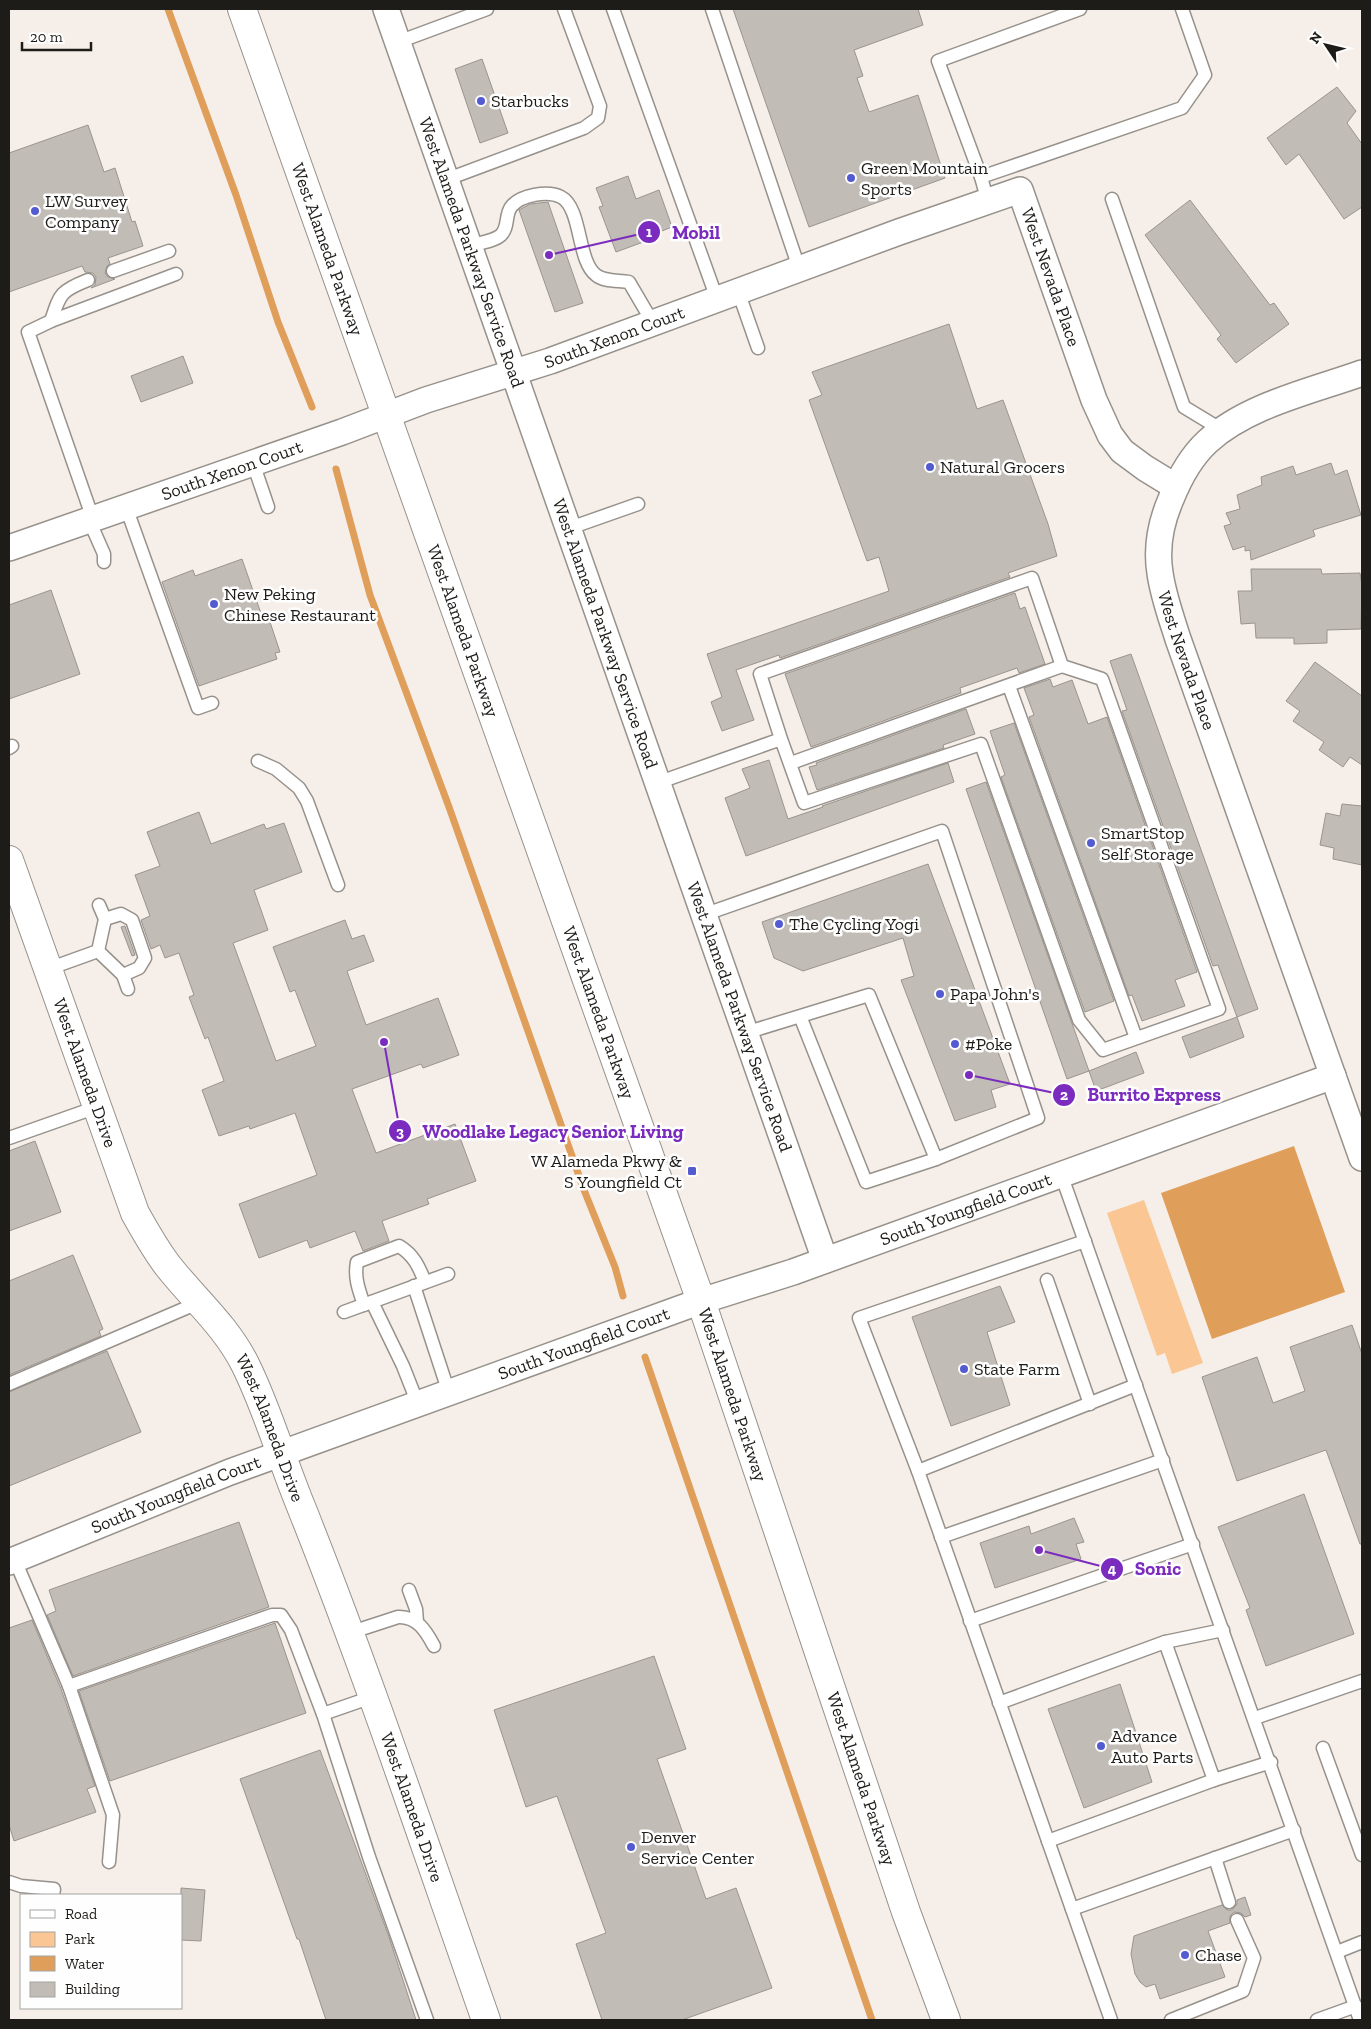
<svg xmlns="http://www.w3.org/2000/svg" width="1371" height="2029" font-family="'Zilla Slab',serif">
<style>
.green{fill:#fac693}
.water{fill:#df9e5a}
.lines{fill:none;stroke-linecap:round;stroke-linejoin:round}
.stream{stroke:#df9e5a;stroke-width:7}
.building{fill:#c2bcb6;stroke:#9b948e}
.lane-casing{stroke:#97918b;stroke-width:15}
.street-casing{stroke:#97918b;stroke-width:28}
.secondary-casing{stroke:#97918b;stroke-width:30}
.lane{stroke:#fff;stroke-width:12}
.street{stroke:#fff;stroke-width:25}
.secondary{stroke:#fff;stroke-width:28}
.poi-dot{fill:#535bd1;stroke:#fefefe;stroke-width:2}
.labels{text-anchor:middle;stroke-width:5;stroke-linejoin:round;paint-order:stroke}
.poi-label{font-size:18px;fill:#1e1c19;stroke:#fefefe;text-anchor:start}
.street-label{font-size:18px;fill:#1e1c19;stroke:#fefefe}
.leader{fill:none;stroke:#7b2cbf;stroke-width:2}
.callout-dot{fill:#7b2cbf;stroke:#fefefe;stroke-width:2}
.mark-label{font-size:15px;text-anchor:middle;font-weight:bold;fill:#fff}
.callout-label{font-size:19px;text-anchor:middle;font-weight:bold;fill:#7b2cbf;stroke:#fefefe;stroke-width:5;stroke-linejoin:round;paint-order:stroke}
</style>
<rect width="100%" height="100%" fill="#f6efe9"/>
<!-- green -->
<polygon class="green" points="1144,1200 1203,1363 1172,1374 1165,1353 1157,1356 1107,1213"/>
<!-- water -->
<polygon class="water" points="1294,1146 1345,1292 1212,1339 1161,1193"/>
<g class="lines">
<!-- stream -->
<g class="stream">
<polyline points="168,9 236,195 278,322 312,407"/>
<polyline points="336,469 370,595 449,807 584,1190 615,1267 623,1296"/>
<polyline points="645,1357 872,2020"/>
</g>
</g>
<!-- building -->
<g class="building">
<polygon points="733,9 918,9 923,25 854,50 863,76 857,78 869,112 918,95 945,178 809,227"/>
<polygon points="482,59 508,133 480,143 455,69"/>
<polygon points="1337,87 1356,111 1347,123 1362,144 1362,207 1344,219 1299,154 1286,165 1267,138"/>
<polygon points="88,125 104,172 115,168 132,222 135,221 143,246 108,258 110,264 107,266 105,273 108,277 115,279 91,288 95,285 96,277 93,273 85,272 82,266 9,292 9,153"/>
<polygon points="628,176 636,199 659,190 672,227 644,238 646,241 616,252 599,207 603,206 596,188"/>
<polygon points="1190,200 1270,305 1274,303 1289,324 1236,363 1217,339 1221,335 1145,235"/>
<polygon points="548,202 583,303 555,312 519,210 530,204"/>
<polygon points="949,324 977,409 1003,400 1048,524 1057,556 1008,573 1010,577 780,658 779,655 736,670 754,720 722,731 711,702 722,697 707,654 889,591 879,557 867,561 809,400 822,395 812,372"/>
<polygon points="183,356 193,383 141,402 131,376"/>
<polygon points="1331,463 1335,475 1347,470 1361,515 1313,530 1315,536 1251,560 1250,550 1245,551 1245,546 1233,550 1224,526 1231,524 1226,513 1240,509 1237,495 1262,485 1261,477 1293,466 1296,475"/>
<polygon points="242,559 264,622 269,619 280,652 275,653 277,659 199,686 162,582 193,570 195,576"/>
<polygon points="1251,569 1321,569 1322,574 1360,573 1362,585 1361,629 1327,630 1327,643 1294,644 1294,638 1256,638 1255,623 1241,624 1238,591 1252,591"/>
<polygon points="51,590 80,674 9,699 9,605"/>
<polygon points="1015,593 1020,609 1025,607 1045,664 1019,673 1017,668 960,688 961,693 811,747 785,674"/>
<polygon points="1131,654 1258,1009 1237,1017 1218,965 1213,966 1122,711 1127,710 1110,661"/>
<polygon points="1315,662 1362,696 1362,765 1350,757 1343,767 1319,750 1324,742 1293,721 1300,711 1286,701"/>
<polygon points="1050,679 1053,687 1072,680 1088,724 1107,717 1197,972 1175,980 1185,1006 1142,1021 1132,995 1129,996 1029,717 1034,715 1024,688"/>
<polygon points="966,709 975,734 943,745 944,748 817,790 809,767 817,765 816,763"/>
<polygon points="1014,723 1114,1001 1085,1012 1001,777 1005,775 990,731"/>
<polygon points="769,760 788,819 823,807 822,806 948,763 954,782 746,856 725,798 750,788 742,769"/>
<polygon points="986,782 1089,1071 1067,1079 966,789"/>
<polygon points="1342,804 1362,806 1362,865 1333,859 1334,848 1320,845 1326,813 1340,816"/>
<polygon points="199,812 211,844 264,824 266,829 284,823 302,872 254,890 268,930 233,943 276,1061 316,1046 295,990 290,992 273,947 345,920 352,939 364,935 374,961 347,971 366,1025 438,998 459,1055 423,1068 421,1064 352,1089 376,1153 455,1124 476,1181 427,1199 429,1204 382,1221 389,1241 363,1251 355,1231 310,1248 307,1240 259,1258 239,1204 317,1175 295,1113 250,1129 249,1126 219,1136 202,1090 224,1081 208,1037 205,1039 189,997 194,995 179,953 165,958 160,945 151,949 141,920 150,916 135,875 160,866 147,832"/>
<polygon points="928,864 1010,1084 991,1090 996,1107 955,1121 901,980 914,976 903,938 803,971 774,958 762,922"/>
<polygon points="125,926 135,955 132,956 121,927"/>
<polygon points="1237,1017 1244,1037 1190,1058 1182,1037"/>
<polygon points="1136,1052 1144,1073 1096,1091 1089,1071"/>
<polygon points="35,1141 61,1212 9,1231 9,1151"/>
<polygon points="73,1255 103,1329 99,1331 101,1336 9,1375 9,1281"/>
<polygon points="1000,1286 1015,1322 987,1332 1010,1405 951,1426 912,1317"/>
<polygon points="1352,1325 1362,1354 1362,1544 1360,1544 1326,1450 1237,1481 1202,1377 1257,1357 1273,1403 1305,1391 1290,1347"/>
<polygon points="107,1351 141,1432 9,1486 9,1392"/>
<polygon points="1304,1494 1354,1634 1266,1666 1246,1610 1250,1608 1218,1527"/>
<polygon points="1074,1518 1084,1542 1076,1544 1081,1559 995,1588 980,1543 1029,1526 1031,1534"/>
<polygon points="239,1522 269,1607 73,1676 47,1615 56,1611 49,1590"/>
<polygon points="32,1620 61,1689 95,1786 87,1789 96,1812 14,1841 9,1825 9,1628"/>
<polygon points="275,1623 306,1713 110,1781 79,1691"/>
<polygon points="654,1656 686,1749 657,1759 706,1899 736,1888 772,1988 682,2020 602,2020 576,1944 606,1933 557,1796 526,1807 494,1710"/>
<polygon points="1120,1684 1152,1782 1084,1808 1048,1709"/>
<polygon points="320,1750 389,1937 416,2020 326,2020 299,1939 297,1939 240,1779"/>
<polygon points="181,1888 205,1890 201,1941 181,1940"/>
<polygon points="1245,1897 1251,1915 1245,1917 1241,1913 1234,1912 1230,1916 1230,1923 1208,1931 1225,1977 1160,1999 1155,1984 1146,1987 1140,1982 1135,1974 1131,1954 1134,1936 1222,1905 1227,1910 1232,1910 1237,1904 1237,1900"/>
</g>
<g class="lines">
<!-- lane casing -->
<g class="lane-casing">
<g id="lane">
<polyline points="613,9 717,299"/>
<polyline points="712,9 799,268"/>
<polyline points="398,42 487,9"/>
<polyline points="981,177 938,61 1080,9"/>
<polyline points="445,180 584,128 598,118 600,106 564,9"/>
<polyline points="1112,199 1184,407 1222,430"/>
<polyline points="988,202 981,177 1182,108 1205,75 1182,9"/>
<path d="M468,246C478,243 493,242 501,235C509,227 505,215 511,207C520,195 548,190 561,197C582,208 577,261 596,275C604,282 619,280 629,282L653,323"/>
<polyline points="113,271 169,251"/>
<polyline points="738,291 758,348"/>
<path d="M51,321C60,294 60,291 88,280"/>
<polyline points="253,463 268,507"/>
<polyline points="126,507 198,708 212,703"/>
<polyline points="93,519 28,332 51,321 176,274"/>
<polyline points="89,520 104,554 104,562"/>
<polyline points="567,529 638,504"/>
<polyline points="1009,686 1136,1038"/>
<polyline points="9,748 12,746"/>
<polyline points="258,761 276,769 299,788 307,801 338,885"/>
<polyline points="791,763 1062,666"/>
<polyline points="657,783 781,739 760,674 1032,578 1062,666 1102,679 1219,1009 1103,1050 1079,1020 981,744 804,803 781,739"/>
<polyline points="703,915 942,831 1038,1118 936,1159"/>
<polyline points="105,919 121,914 132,920 145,958 139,968 123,975"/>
<polyline points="98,951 123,975 128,989"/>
<polyline points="48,969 98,951 105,919 99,905"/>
<polyline points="745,1033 869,995 936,1159 866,1182 800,1016"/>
<polyline points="9,1138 97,1107"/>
<polyline points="1061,1174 1360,2020"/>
<polyline points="1047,1280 1090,1404"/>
<polyline points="414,1286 449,1393"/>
<polyline points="372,1302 403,1366 418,1404"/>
<path d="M364,1305C359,1290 354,1278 357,1262L399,1246C414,1255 419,1267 425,1282"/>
<polyline points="344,1312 448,1274"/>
<polyline points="9,1384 200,1302"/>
<polyline points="918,1471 859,1318 1085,1241"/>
<polyline points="941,1537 1163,1460"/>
<polyline points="14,1558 69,1686 113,1815 109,1862"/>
<polyline points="409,1590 416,1609 417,1622"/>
<polyline points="970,1621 1193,1544"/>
<path d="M349,1633L398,1617C417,1616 426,1631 434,1646"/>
<polyline points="1165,1642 1214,1780 1271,1762"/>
<polyline points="69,1686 272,1615 281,1615 291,1630 323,1714"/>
<polyline points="372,1697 323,1714 369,1857 427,2020"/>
<polyline points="999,1703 1165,1642 1223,1630"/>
<polyline points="1255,1718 1362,1681"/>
<polyline points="1323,1748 1362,1855"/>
<polyline points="1048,1841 1214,1780"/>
<polyline points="1215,1858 1229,1902"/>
<polyline points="9,1882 21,1886 54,1889 53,1895"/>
<polyline points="1072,1909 1294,1830"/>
<polyline points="1337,1952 1362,1942"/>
<polyline points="1111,2020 918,1471 1136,1385"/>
<polyline points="1171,2020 1243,1991 1254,1958 1237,1920"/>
<polyline points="1317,2020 1356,2006"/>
</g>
</g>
<!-- street casing -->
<g class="street-casing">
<g id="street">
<path id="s1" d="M386,9L825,1260"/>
<path id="s2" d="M1362,373C1312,391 1247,405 1207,442C1191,457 1179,479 1171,499C1161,522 1156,548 1160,573C1163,595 1171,617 1178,639L1362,1158"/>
<path id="s3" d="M9,548L342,432L426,400L550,361L899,232L1020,190L1094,400L1110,435L1122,451L1145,468L1176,487"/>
<path id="s4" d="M9,1562L230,1472L701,1301L793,1272L1333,1076"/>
</g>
</g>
<!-- secondary casing -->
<g class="secondary-casing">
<g id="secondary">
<path id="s5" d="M242,9L701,1301L906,1912L946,2020"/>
<path id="s6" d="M9,860L135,1213C145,1231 155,1249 168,1266C194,1299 226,1326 245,1364C268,1410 282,1461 302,1509C369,1677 426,1849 486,2020"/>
</g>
</g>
<!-- lane -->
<use href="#lane" class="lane"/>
<!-- street -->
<use href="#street" class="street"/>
<!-- secondary -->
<use href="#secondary" class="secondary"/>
</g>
<!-- markers -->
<g class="poi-dot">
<circle cx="481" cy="101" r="5"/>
<circle cx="851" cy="178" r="5"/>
<circle cx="35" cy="211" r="5"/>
<circle cx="930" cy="467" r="5"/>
<circle cx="214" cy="604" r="5"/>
<circle cx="1091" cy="843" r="5"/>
<circle cx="779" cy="924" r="5"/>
<circle cx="940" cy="994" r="5"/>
<circle cx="955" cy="1044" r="5"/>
<rect x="687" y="1166" width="10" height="10" rx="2.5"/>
<circle cx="964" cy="1369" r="5"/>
<circle cx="1101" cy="1746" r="5"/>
<circle cx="631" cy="1847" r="5"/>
<circle cx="1185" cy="1955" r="5"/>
</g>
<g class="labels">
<!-- poi labels -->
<g class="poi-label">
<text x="491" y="107">Starbucks</text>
<text x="861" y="174">Green Mountain<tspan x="861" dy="21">Sports</tspan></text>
<text x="45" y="207">LW Survey<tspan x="45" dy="21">Company</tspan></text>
<text x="940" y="473">Natural Grocers</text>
<text x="224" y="600">New Peking<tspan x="224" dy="21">Chinese Restaurant</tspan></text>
<text x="1101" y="839">SmartStop<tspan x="1101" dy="21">Self Storage</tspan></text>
<text x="789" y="930">The Cycling Yogi</text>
<text x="950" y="1000">Papa John's</text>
<text x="965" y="1050">#Poke</text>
<text x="682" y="1167" text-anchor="end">W Alameda Pkwy &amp;<tspan x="682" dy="21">S Youngfield Ct</tspan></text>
<text x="974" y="1375">State Farm</text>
<text x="1111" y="1742">Advance<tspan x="1111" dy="21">Auto Parts</tspan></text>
<text x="641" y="1843">Denver<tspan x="641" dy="21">Service Center</tspan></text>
<text x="1195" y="1961">Chase</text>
</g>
<!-- street labels -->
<g class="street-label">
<text dy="6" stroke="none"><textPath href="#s5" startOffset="255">West Alameda Parkway</textPath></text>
<text dy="6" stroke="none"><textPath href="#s1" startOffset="258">West Alameda Parkway Service Road</textPath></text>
<text dy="6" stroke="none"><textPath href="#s3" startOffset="1165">West Nevada Place</textPath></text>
<text dy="6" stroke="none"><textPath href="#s3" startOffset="641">South Xenon Court</textPath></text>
<text dy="6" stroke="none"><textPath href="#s3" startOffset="236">South Xenon Court</textPath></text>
<text dy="6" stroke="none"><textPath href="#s5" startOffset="660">West Alameda Parkway</textPath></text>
<text dy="6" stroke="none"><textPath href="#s1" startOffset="662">West Alameda Parkway Service Road</textPath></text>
<text dy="6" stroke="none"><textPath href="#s2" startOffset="406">West Nevada Place</textPath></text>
<text dy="6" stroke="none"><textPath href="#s5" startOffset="1065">West Alameda Parkway</textPath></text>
<text dy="6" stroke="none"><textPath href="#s1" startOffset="1068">West Alameda Parkway Service Road</textPath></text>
<text dy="6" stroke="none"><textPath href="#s6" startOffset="226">West Alameda Drive</textPath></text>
<text dy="6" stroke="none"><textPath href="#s4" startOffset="1020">South Youngfield Court</textPath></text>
<text dy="6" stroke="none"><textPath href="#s4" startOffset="615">South Youngfield Court</textPath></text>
<text dy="6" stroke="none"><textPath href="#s5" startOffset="1470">West Alameda Parkway</textPath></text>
<text dy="6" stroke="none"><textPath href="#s6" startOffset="631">West Alameda Drive</textPath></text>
<text dy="6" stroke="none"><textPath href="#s4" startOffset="180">South Youngfield Court</textPath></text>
<text dy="6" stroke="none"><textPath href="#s5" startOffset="1875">West Alameda Parkway</textPath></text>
<text dy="6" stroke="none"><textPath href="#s6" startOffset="1036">West Alameda Drive</textPath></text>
</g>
</g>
<!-- callouts -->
<path class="leader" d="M549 255L649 232M969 1075L1064 1095M384 1042L400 1131M1039 1550L1112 1569"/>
<g class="callout-dot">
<circle cx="549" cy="255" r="5"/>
<circle cx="969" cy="1075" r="5"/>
<circle cx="384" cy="1042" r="5"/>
<circle cx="1039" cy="1550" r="5"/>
<circle cx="649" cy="232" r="12"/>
<circle cx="1064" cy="1095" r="12"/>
<circle cx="400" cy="1131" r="12"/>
<circle cx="1112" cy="1569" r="12"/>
</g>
<g class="mark-label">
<text x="649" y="237">1</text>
<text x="1064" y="1100">2</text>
<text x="400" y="1137">3</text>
<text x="1112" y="1574">4</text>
</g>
<g class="callout-label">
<text x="696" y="239">Mobil</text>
<text x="1154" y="1101">Burrito Express</text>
<text x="553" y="1138">Woodlake Legacy Senior Living</text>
<text x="1158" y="1575">Sonic</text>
</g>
<!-- border -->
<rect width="1371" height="2029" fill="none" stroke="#1e1c19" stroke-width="20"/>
<!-- legend -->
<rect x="20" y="1894" width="162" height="115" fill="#fefefe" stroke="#a4a4a2"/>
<rect x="30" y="1910" width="25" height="8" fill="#ffffff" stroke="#a4a4a2"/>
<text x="65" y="1919" font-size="15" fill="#1e1c19">Road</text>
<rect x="30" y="1932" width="25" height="15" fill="#fac693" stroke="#a4a4a2"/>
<text x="65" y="1944" font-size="15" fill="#1e1c19">Park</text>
<rect x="30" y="1956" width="25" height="15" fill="#df9e5a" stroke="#a4a4a2"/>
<text x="65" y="1969" font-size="15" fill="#1e1c19">Water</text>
<rect x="30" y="1982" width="25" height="15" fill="#c2bcb6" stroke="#a4a4a2"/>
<text x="65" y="1994" font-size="15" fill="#1e1c19">Building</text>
<!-- north arrow -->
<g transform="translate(1326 45) rotate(305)" stroke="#fefefe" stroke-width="4" paint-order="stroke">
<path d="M0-4L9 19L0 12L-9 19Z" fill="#1e1c19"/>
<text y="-8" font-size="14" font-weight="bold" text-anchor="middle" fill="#1e1c19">N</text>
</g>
<!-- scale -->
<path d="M22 42v8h69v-8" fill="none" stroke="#1e1c19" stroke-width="2.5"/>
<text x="30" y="42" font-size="15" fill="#1e1c19" stroke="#fefefe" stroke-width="4" paint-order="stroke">20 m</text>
</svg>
